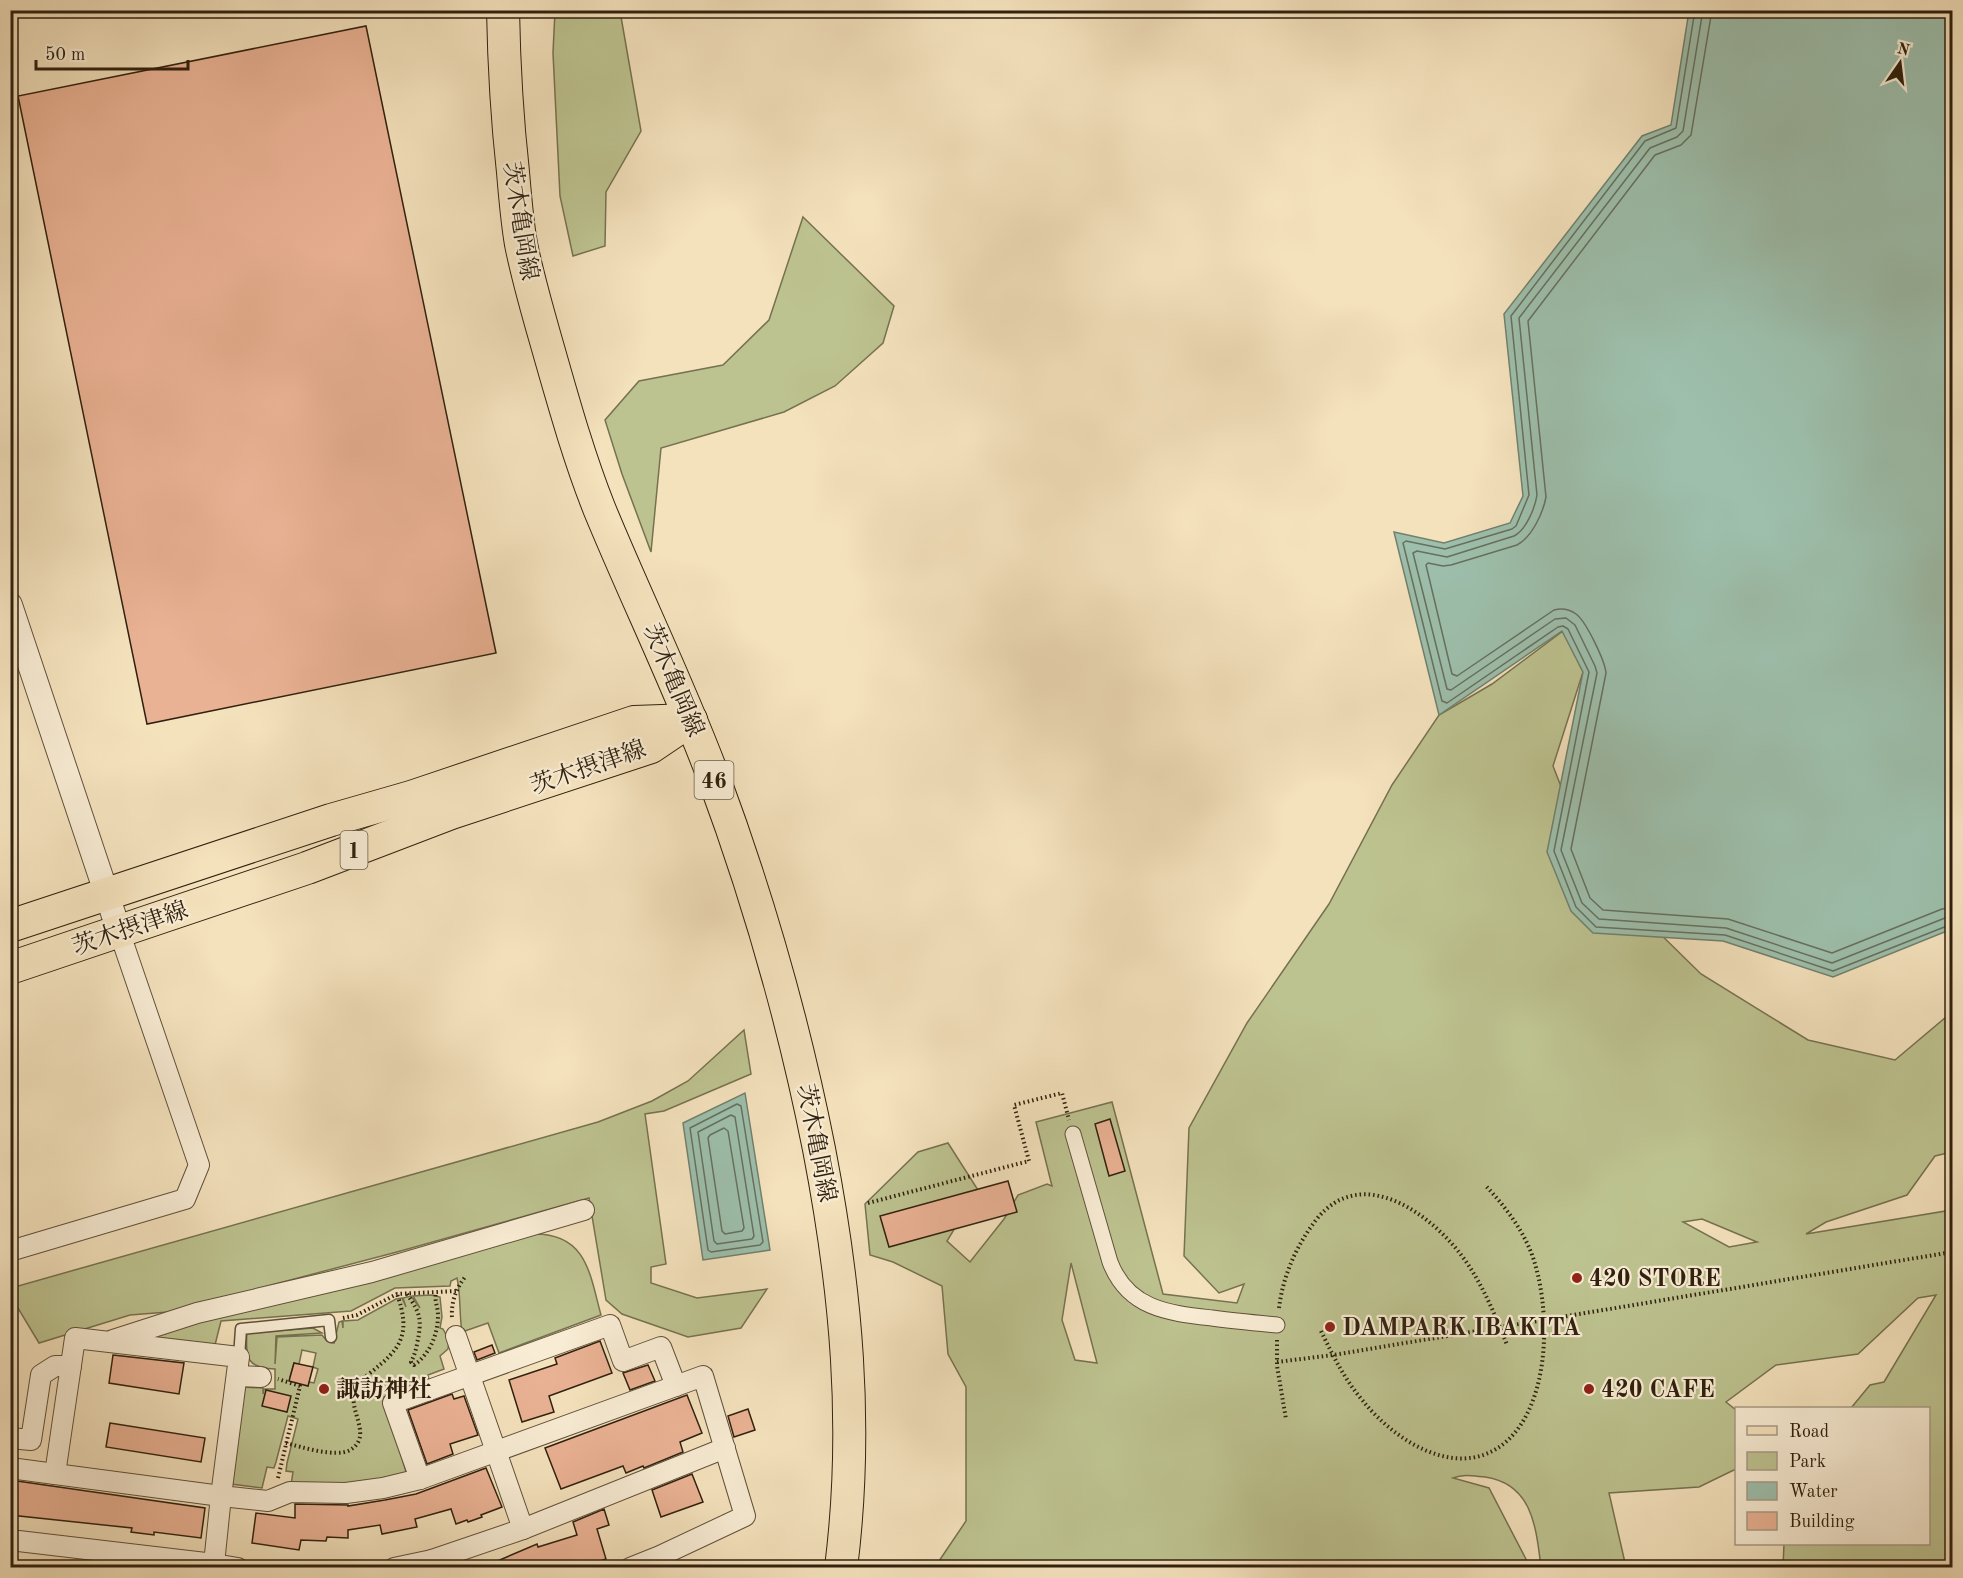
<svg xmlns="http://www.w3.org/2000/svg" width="1963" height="1578" font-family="'Old Standard TT','Noto Serif JP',serif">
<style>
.green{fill:#bdc390;stroke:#767250;stroke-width:1.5;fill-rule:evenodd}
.water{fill:#9dbfac;stroke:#71806d;stroke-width:1.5}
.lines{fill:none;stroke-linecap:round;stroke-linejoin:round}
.shore{stroke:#66705e;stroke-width:1.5}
.building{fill:#eab294;stroke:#30210f;stroke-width:1.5}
.service-casing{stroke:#61513a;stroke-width:13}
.pedestrian-casing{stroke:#61513a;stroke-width:17}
.minor-casing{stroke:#61513a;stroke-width:22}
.tertiary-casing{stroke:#61513a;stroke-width:26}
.primary-casing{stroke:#30210f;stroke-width:34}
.path{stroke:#30210f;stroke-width:4;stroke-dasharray:1.5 3;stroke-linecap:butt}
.service{stroke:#f8ecd4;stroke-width:10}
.pedestrian{stroke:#f8ecd4;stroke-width:15}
.minor{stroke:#f8ecd4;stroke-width:20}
.tertiary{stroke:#f8ecd4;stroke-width:24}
.primary{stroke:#f4e2bd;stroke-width:32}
.poi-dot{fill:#8f2418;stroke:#f8ecd4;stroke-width:2}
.labels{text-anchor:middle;stroke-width:4.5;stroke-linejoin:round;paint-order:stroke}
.shield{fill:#f8ecd4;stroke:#6c5e4a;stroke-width:1.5}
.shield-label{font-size:22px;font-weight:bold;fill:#30210f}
.street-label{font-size:24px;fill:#30210f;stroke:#f8ecd4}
.poi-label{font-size:24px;font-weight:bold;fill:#30210f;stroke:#f8ecd4;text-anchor:start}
</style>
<rect width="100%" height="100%" fill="#f4e2bd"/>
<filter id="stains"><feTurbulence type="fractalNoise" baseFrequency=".00333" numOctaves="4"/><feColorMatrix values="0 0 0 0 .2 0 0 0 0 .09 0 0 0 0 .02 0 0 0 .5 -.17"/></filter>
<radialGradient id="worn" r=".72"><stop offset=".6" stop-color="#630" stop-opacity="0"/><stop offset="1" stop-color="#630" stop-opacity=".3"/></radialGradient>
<!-- green -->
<g class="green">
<polygon points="555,11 620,11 641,131 606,192 605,246 573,256 560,196 553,53"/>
<polygon points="803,217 894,306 883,343 835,386 784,412 661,448 651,552 622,474 605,420 639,381 723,365 769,320"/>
<path d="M1563,631L1583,672L1553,766L1593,868L1701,974L1808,1040L1895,1060L1952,1012V1152L1935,1156L1907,1195L1826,1222L1806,1234L1952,1210V1567H1783L1784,1544H1928V1408H1851L1870,1385L1884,1382L1936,1295L1918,1298L1858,1354L1776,1365L1726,1402L1736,1410V1469L1699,1487L1609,1493L1626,1567H1541C1536,1528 1533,1484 1485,1477C1473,1476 1464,1474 1453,1478L1489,1488L1528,1563L1527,1567H925L937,1564L966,1521V1387L948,1354L942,1286L893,1262L870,1255L865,1204L918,1152L948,1143L978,1190L947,1241L970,1262L1004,1219L1018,1195L1047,1184L1052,1186L1036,1122L1112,1102L1163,1294L1237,1303L1244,1284L1219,1293L1184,1256L1189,1128L1247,1023L1329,904L1392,785L1439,715L1492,684ZM1702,1219L1757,1242L1729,1247L1683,1222ZM1071,1263L1097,1363L1075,1360L1062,1320Z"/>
<polygon points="744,1030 751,1074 664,1111 645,1114 666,1264 651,1267 651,1283 697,1298 767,1289 741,1328 688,1337 622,1314 606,1300 589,1198 397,1252 168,1312 130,1315 39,1343 15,1303 11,1304 11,1288 598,1122 652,1101 688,1081"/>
<path d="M535,1234C587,1234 590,1275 601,1315L499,1353L488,1323L462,1332C459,1313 461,1295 457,1278L451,1281L450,1286L395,1288L351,1311L221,1321L215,1345L143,1337V1335Z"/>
<path d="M431,1295L440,1297L442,1317L440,1328L443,1329L449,1340L448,1349L440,1356L444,1369L428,1375L429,1380L384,1397L407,1475L364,1483L291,1485L293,1472L286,1471L287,1463L298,1419L288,1416L276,1462L274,1468L267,1467L262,1488L231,1484L242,1387L263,1388V1394L264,1389H275V1369C247,1368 245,1358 247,1333L313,1328L322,1333L276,1336L275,1364L277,1337L322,1335L327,1341L334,1343L339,1322L342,1321L343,1328V1321L358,1320L396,1299L402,1298L406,1307L403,1298L411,1296L420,1308L413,1296ZM302,1350L316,1353L313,1367L318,1369L314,1383L309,1382L308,1386L290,1377L294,1363L299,1364Z"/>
</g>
<!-- water -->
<g class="water">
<polygon points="1689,11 1952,11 1952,929 1833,977 1723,941 1593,933 1571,911 1547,852 1583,672 1562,631 1439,715 1394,532 1444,543 1510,523 1523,496 1504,314 1642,136 1671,125"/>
<polygon points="745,1093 770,1250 703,1260 683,1123"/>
</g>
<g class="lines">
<!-- shore -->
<g class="shore">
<polyline points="1695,10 1676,128 1645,141 1511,316 1529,495 1516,526 1512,529 1445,549 1406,541 1403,543 1442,701 1447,703 1558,627 1563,626 1568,629 1589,672 1554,851 1576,907 1596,927 1725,935 1833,971 1952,924"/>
<path d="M1703,10L1683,131L1677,137L1650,148L1519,318L1537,495C1535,508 1526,530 1514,536L1447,557L1417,551L1413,553L1447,689L1451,690L1555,619L1566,618L1575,625L1595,666L1597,673L1561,850L1582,903L1599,919L1726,928L1832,963L1945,918L1952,917"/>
<path d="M1712,10L1691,135L1681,145L1655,155L1528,321L1546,497C1543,513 1532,537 1517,545L1451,565L1443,566L1428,563L1426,565L1452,674L1457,676L1554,610C1562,608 1569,609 1576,614C1586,621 1605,661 1606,673L1571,849L1590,898L1603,910L1728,919L1832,953L1942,909L1952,908"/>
<polygon points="737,1104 741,1106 763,1242 760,1245 711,1252 708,1250 690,1128"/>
<polygon points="731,1115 735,1117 754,1236 752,1239 717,1244 714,1241 698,1132"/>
<polygon points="724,1128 728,1131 744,1228 742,1231 725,1234 722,1231 708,1138 710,1135"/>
</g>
</g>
<!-- building -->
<g class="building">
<polygon points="366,26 496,653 147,724 18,96"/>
<polygon points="1110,1119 1125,1171 1109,1176 1095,1124"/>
<polygon points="1008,1181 1017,1212 889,1247 880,1216"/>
<polygon points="600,1341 612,1373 549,1396 554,1412 522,1422 509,1380 557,1364 555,1358"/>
<polygon points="492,1345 495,1353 477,1360 474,1352"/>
<polygon points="113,1355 184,1363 179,1394 109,1383"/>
<polygon points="294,1363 313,1367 308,1386 289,1381"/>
<polygon points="648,1365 655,1381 630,1390 623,1373"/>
<polygon points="266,1390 291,1396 287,1412 262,1406"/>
<polygon points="452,1394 454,1399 464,1396 478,1435 450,1444 453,1454 427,1464 408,1410"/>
<polygon points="687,1395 702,1433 680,1442 683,1452 644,1468 643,1466 626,1473 623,1466 561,1489 545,1448"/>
<polygon points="748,1409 755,1430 734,1437 728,1416"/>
<polygon points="110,1423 205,1438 201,1462 106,1447"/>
<polygon points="486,1468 502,1507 481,1515 482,1517 468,1522 467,1520 456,1524 451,1509 415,1519 417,1527 382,1534 380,1525 348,1530 348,1538 327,1537 326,1541 301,1540 299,1550 252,1543 256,1513 295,1518 295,1504 348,1505 348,1506 385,1500 416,1494"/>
<polygon points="692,1474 703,1502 661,1517 652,1490"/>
<polygon points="10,1480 205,1508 201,1538 154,1532 154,1535 131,1532 132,1528 10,1515"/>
<polygon points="604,1509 609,1525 597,1529 606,1559 578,1568 481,1568 537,1544 538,1547 577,1535 573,1522"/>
</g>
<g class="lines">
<!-- service casing -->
<g class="service-casing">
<polyline id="service" points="239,1357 241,1329 329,1320 331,1337"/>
</g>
<!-- pedestrian casing -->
<g class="pedestrian-casing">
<path id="pedestrian" d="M1073,1134L1110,1262C1128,1309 1168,1313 1212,1318C1234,1321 1256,1323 1277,1325"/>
</g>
<!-- minor casing -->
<g class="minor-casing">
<g id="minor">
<polyline points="10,1251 185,1199 199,1165 119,931"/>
<polyline points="113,1340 197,1313 372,1272 584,1210"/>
<polyline points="237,1376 261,1377"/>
<polyline points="10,1438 31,1440 41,1375 55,1366 71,1366"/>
<polyline points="10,1468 55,1474 75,1338 239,1357 221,1496 268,1501 290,1492 346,1493 383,1488 420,1479 703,1376 745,1516 660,1556 630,1568"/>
<polyline points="420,1479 393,1403 610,1325 623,1361 661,1347 676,1386"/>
<polyline points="523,1529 725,1448"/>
<polyline points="10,1540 214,1564 221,1496 55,1474"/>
<polyline points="432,1560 523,1529 456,1336"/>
<polyline points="213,1568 214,1564 238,1568"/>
<polyline points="394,1568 432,1560 435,1568"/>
</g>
</g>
<!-- tertiary casing -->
<g class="tertiary-casing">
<polyline id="tertiary" points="10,605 119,931"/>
</g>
<!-- primary casing -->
<g class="primary-casing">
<g id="primary">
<path d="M503,10C504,65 507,118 513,172C515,196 517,221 521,244C529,284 541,323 552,362C566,411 580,460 599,508C636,598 679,685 713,776C758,897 794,1023 819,1149C846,1289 859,1425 841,1568"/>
<polyline points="10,926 331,820 411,797 634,722 691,720"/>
<polyline points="10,968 307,868 451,813 651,747 691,720"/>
</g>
</g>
<!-- path -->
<g class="path">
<polyline points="868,1203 1029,1161 1014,1105 1062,1093 1069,1120"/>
<path d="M407,1294C421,1314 422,1320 417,1344C416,1350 414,1356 411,1362L414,1365C430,1354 438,1334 438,1315C438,1307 434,1300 436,1292"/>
<path d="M1279,1308C1283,1276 1296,1246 1316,1220C1362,1161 1435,1216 1467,1263C1484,1288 1496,1317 1507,1345"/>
<path d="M452,1317C451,1302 456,1288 466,1276"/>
<polyline points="343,1318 357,1315 397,1294 456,1291"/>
<path d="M1321,1331C1333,1356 1345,1380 1363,1401C1395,1441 1459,1483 1507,1441C1552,1400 1551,1304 1531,1252C1521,1227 1503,1204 1485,1185"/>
<polyline points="1277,1340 1277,1366 1286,1419"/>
<polyline points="1277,1362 1333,1355 1952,1252"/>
<path d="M286,1443C301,1447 336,1458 350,1450C374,1436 347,1410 355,1390C358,1382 364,1378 370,1373C402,1348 411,1334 397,1294"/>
<polyline points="278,1478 300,1386 278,1379"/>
</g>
<!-- service -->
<use href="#service" class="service"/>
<!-- pedestrian -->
<use href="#pedestrian" class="pedestrian"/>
<!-- minor -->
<use href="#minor" class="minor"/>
<!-- tertiary -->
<use href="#tertiary" class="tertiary"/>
<!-- primary -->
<use href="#primary" class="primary"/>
</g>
<!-- markers -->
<g class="poi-dot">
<circle cx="1577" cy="1278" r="6"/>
<circle cx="1330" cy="1327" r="6"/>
<circle cx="324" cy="1389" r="6"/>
<circle cx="1589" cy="1389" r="6"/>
</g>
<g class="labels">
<!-- shield labels -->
<g class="shield">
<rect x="694.5" y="761" width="39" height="38" rx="4.5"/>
<rect x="340.5" y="831" width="27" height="38" rx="4.5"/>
</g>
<g class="shield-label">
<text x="714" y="788">46</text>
<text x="354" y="858">1</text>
</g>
<!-- street labels -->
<g class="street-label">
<text transform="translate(521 221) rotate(81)" y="8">茨木亀岡線</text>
<text transform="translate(674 680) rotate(67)" y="8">茨木亀岡線</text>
<text transform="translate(588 767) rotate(-19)" y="8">茨木摂津線</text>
<text transform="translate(130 928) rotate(-19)" y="8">茨木摂津線</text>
<text transform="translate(817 1143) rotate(79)" y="8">茨木亀岡線</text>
</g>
<!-- poi labels -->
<g class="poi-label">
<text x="1589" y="1286">420 STORE</text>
<text x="1342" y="1335">DAMPARK IBAKITA</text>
<text x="336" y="1397">諏訪神社</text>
<text x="1601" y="1397">420 CAFE</text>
</g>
</g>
<!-- margin -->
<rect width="1963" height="1578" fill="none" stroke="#f4e2bd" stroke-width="36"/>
<rect x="12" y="12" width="1939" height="1554" fill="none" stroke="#30210f" stroke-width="3"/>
<rect x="18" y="18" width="1927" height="1542" fill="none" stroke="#30210f" stroke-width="1.5"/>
<!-- legend -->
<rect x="1735" y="1407" width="195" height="138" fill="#f8ecd4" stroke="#a89b85" stroke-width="1.5"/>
<rect x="1747" y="1426" width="30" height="9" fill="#f4e2bd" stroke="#a89b85" stroke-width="1.5"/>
<text x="1789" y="1437" font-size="18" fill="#30210f">Road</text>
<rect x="1747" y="1452" width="30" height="18" fill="#bdc390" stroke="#a89b85" stroke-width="1.5"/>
<text x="1789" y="1467" font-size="18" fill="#30210f">Park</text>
<rect x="1747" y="1482" width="30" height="18" fill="#9dbfac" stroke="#a89b85" stroke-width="1.5"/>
<text x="1789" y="1497" font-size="18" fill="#30210f">Water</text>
<rect x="1747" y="1512" width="30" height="18" fill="#eab294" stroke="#a89b85" stroke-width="1.5"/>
<text x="1789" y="1527" font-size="18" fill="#30210f">Building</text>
<!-- north arrow -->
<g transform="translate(1900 63) rotate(14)" stroke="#f8ecd4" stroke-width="4.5" paint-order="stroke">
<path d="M0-4.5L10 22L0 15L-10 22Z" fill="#30210f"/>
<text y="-9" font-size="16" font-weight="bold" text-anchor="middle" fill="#30210f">N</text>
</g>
<!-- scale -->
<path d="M36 60v9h152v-9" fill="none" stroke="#30210f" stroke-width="3"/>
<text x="45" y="60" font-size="18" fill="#30210f" stroke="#f8ecd4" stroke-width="4.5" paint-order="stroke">50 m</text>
<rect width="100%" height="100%" filter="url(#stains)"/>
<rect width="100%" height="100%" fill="url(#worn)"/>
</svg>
